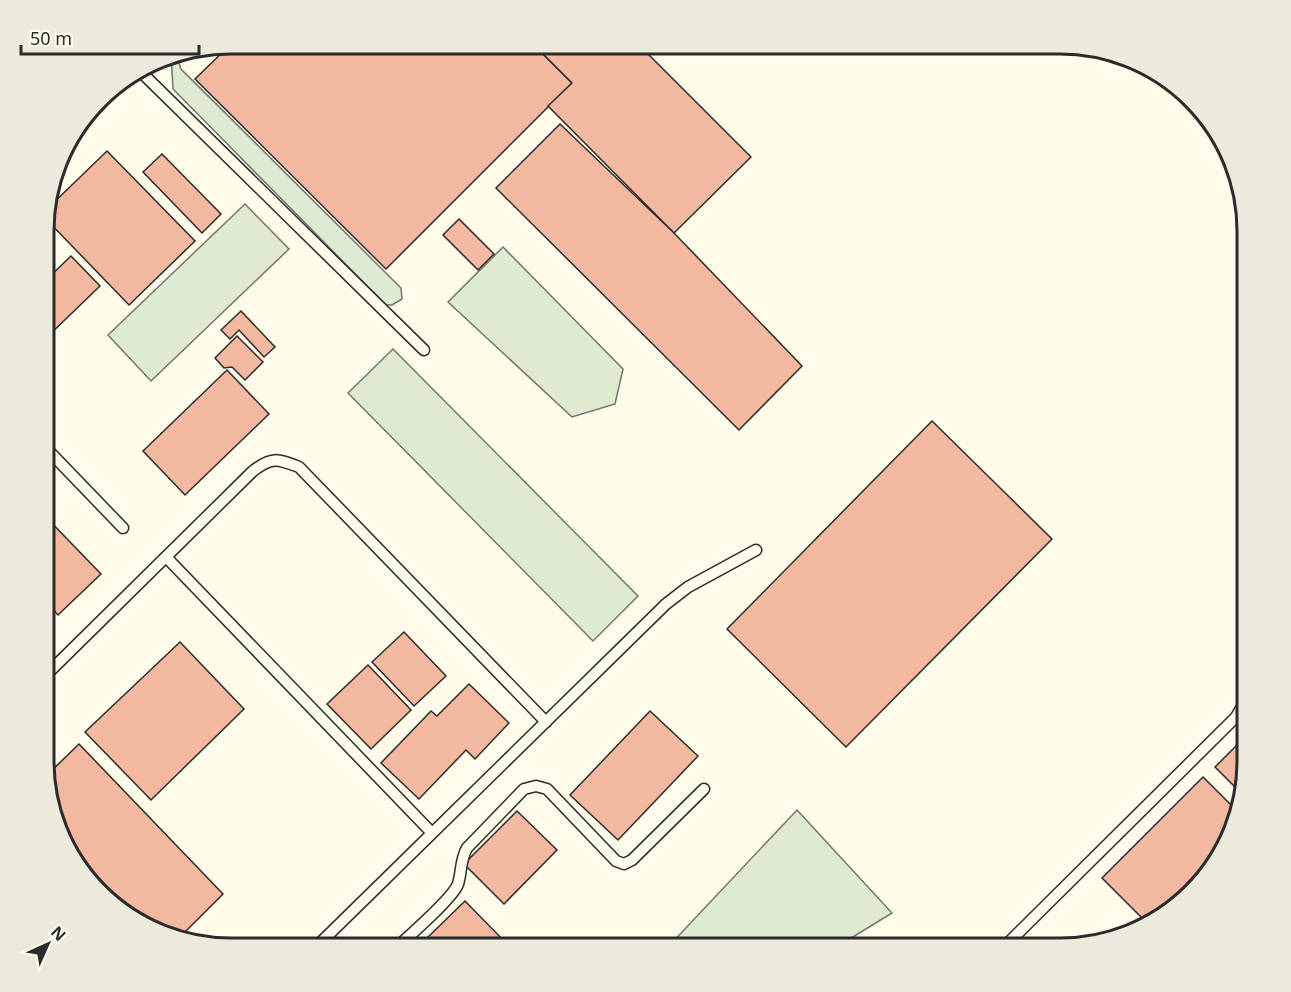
<svg xmlns="http://www.w3.org/2000/svg" width="1291" height="992" font-family="'Noto Sans',sans-serif">
<style>
.green{fill:#deebd1;stroke:#74746e;stroke-width:1.5}
.building{fill:#f2b8a0;stroke:#2b2b2b;stroke-width:1.5}
.lines{fill:none;stroke-linecap:round;stroke-linejoin:round}
.service-casing{stroke:#2b2b2b;stroke-width:13}
.service{stroke:#fdfbea;stroke-width:10}
.rim{fill:none;stroke:#2b2b2b;stroke-width:3}
</style>
<rect width="100%" height="100%" fill="#fdfbea"/>
<!-- green -->
<g class="green">
<polygon points="180,52 177,57 181,69 401,288 402,299 392,305 386,305 173,89 171,53"/>
<polygon points="245,204 289,249 151,381 108,335"/>
<polygon points="503,247 623,369 615,404 572,417 448,302"/>
<polygon points="393,349 638,596 593,641 348,393"/>
<polygon points="797,810 892,913 835,948 667,948"/>
</g>
<!-- building -->
<g class="building">
<polygon points="231,44 533,44 572,83 386,269 195,79"/>
<polygon points="533,44 638,44 751,157 674,233 548,106 572,83"/>
<polygon points="560,124 674,233 802,366 739,430 496,188"/>
<polygon points="107,151 195,241 129,305 45,218 45,211"/>
<polygon points="162,154 221,214 202,233 143,172"/>
<polygon points="459,219 494,254 478,270 443,235"/>
<polygon points="71,256 100,286 45,339 45,281"/>
<polygon points="241,311 275,347 264,357 239,330 230,339 221,330"/>
<polygon points="237,336 263,362 245,380 232,367 224,368 215,358"/>
<polygon points="227,370 269,414 185,495 143,451"/>
<polygon points="932,421 1052,539 846,747 727,629"/>
<polygon points="44,515 101,574 58,615 44,600"/>
<polygon points="404,632 446,676 414,706 372,662"/>
<polygon points="180,642 244,709 151,800 85,732"/>
<polygon points="368,665 411,710 371,749 327,704"/>
<polygon points="469,684 509,723 475,759 466,750 419,799 381,763 431,711 437,716"/>
<polygon points="650,711 698,756 618,840 570,795"/>
<polygon points="1247,735 1247,774 1242,794 1215,767"/>
<polygon points="79,744 223,894 178,939 159,934 108,902 63,844 45,777"/>
<polygon points="1203,777 1238,812 1233,833 1212,867 1209,863 1148,924 1102,878"/>
<polygon points="517,811 557,850 504,904 464,864"/>
<polygon points="465,901 511,948 438,948 428,937"/>
</g>
<g class="lines">
<!-- service casing -->
<g class="service-casing">
<g id="service">
<polyline points="140,71 424,350"/>
<polyline points="45,447 123,528"/>
<polyline points="166,557 432,833"/>
<path d="M44,677L253,471C272,456 278,459 299,467L546,722"/>
<polyline points="315,948 666,604 688,587 756,550"/>
<path d="M396,948C409,936 453,898 458,884C462,871 460,860 467,848L524,789L536,786L547,789L616,861L624,864L632,860L704,789"/>
<polyline points="1003,948 1236,717 1247,698"/>
</g>
</g>
<!-- service -->
<use href="#service" class="service"/>
</g>
<!-- crop -->
<path d="M0 0H1291V992H0ZM231 54H1060A177 177 0 0 1 1237 231V761A177 177 0 0 1 1060 938H231A177 177 0 0 1 54 761V231A177 177 0 0 1 231 54Z" fill="#eceadb" fill-rule="evenodd"/>
<path class="rim" d="M231 54H1060A177 177 0 0 1 1237 231V761A177 177 0 0 1 1060 938H231A177 177 0 0 1 54 761V231A177 177 0 0 1 231 54Z"/>
<!-- north arrow -->
<g transform="translate(48 944) rotate(45)" stroke="#fdfbea" stroke-width="4.5" paint-order="stroke">
<path d="M0-4.5L10 22L0 15L-10 22Z" fill="#2b2b2b"/>
<text y="-9" font-size="16" font-weight="bold" text-anchor="middle" fill="#2b2b2b">N</text>
</g>
<!-- scale -->
<path d="M21 45v9h178v-9" fill="none" stroke="#2b2b2b" stroke-width="3"/>
<text x="30" y="45" font-size="18" fill="#2b2b2b" stroke="#fdfbea" stroke-width="4.5" paint-order="stroke">50 m</text>
</svg>
